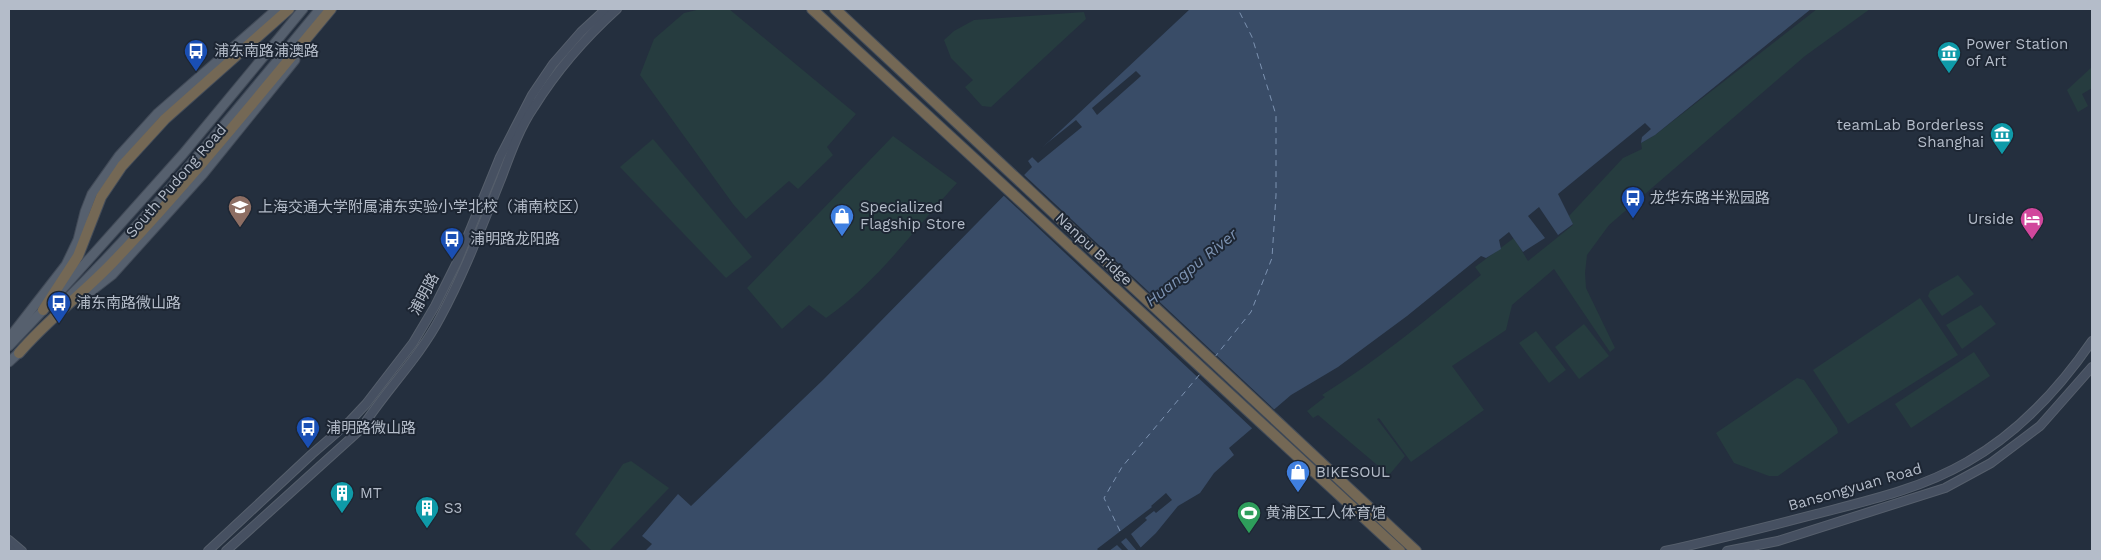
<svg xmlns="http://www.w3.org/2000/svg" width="2101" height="560" font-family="'Work Sans','Noto Sans SC',sans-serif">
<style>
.green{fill:#263c3f}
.water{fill:#394c67}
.pier{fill:#242f3e}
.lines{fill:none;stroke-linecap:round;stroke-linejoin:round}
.ferry{stroke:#7c92b1;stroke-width:1;stroke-dasharray:6 5;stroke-linecap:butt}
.secondary-casing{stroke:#565f6c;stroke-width:10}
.primary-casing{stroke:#414a57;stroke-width:11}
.highway-casing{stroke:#434c59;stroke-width:12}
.secondary{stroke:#465061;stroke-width:8}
.primary{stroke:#56606e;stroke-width:9}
.highway{stroke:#746855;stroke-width:10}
.labels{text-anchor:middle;stroke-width:4;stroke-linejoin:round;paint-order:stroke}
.poi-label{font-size:15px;fill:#b4bcc9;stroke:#1d2633;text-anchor:start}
.street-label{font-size:15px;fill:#b4bcc9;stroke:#1d2633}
.water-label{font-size:16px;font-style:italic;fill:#7c92b1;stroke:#1d2633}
</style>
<rect width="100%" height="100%" fill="#242f3e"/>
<!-- green -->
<g class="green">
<polygon points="701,9 729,9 856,114 827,147 833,155 798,189 789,181 746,219 733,204 640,75 654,39 684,13"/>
<path d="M1817,9H1870L1805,56L1609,225L1587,255L1585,273L1586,288L1615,348L1610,352L1554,269L1512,305L1506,330L1452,366L1484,410L1411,462L1379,418L1377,419L1405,456L1389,475L1318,415L1313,418L1307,411L1325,397L1322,395C1378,360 1430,317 1481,275L1475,267L1514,238L1528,261L1573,225L1569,216L1623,158L1642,149L1641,143L1655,135Z"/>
<polygon points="1084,12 1086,19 991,107 982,106 965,87 973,80 951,58 944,40 954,31 974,20"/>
<polygon points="2092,67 2092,88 2082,94 2088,106 2078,112 2067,90"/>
<path d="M893,136L957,183C915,228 878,282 826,318L809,305L782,329L747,288Z"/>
<polygon points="653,139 752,257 726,278 620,167"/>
<polygon points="1958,275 1974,294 1942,316 1928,296 1930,291"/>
<polygon points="1920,298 1958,355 1848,424 1813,370"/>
<polygon points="1981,305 1996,324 1962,349 1946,325"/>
<polygon points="1584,324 1609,356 1579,379 1555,347"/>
<polygon points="1536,331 1566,370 1549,383 1519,343"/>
<polygon points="1974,352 1990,376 1911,428 1895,404"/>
<polygon points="1797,378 1804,380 1837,428 1838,433 1778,476 1769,476 1734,463 1716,433"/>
<polygon points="631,461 669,488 609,551 592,551 575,534 623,464"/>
</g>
<!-- water -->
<polygon class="water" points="1190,9 1811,9 1655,135 1641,143 1642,137 1651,129 1645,123 1558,194 1573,224 1558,235 1539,207 1528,216 1545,238 1523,252 1509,232 1499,240 1501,249 1486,258 1481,256 1407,316 1338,367 1291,395 1229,448 1234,455 1214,473 1200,493 1178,506 1156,533 1137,551 645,551 652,544 642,536 678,494 691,506 823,380 1032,167 1028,161"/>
<!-- pier -->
<g class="pier">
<polygon points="1136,71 1141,76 1097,115 1092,108"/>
<polygon points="1076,120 1082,127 1038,163 1031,156"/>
<polygon points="1022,173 1276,411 1254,430 1002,194"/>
<polygon points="1166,493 1172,500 1156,513 1154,511 1145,518 1147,520 1131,534 1141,548 1137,551 1126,538 1121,542 1129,551 1123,551 1117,545 1109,551 1099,551 1097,549 1152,507 1151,506"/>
</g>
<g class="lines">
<!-- ferry -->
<g class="ferry">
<polyline points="1214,358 1251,312 1272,258 1276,195 1276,115 1252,37 1238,9"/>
<polyline points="1120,531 1104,498 1122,467 1200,374"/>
</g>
<!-- secondary casing -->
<g class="secondary-casing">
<g id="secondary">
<polyline points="9,540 22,551"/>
<polyline points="9,548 12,551"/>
<polyline points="208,551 312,454 350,421 366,404 413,343 435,306 457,262 500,157 532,95 553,64 581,32 606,9"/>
<path d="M226,551L361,429C385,391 419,358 440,318C464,274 482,226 501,179C510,155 519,129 534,107C557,70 585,38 617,9"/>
<path d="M1665,551C1719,539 1774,525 1828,511C1875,499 1924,487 1967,462C2018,433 2059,389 2092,341"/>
<polyline points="1727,551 1778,541 1945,488 1991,463 2040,426 2092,367"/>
</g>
</g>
<!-- primary casing -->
<g class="primary-casing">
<g id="primary">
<polyline points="56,296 183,154 303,9"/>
<polyline points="81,299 112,275 203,174 295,60"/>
<path d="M64,302C156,211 237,109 320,9"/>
<polyline points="10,337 66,265 78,240 85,212 92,194 119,156 157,114 277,9"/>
<polyline points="9,346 47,306"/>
<polyline points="9,362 24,348"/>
</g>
</g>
<!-- highway casing -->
<g class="highway-casing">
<g id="highway">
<polyline points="812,9 1400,551"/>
<polyline points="835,9 1416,551"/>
<polyline points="43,310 78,256 101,197 122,166 165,119 289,9"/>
<path d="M19,353C48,319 84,293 115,260C191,180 260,94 331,9"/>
</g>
</g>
<!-- secondary -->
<use href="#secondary" class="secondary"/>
<!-- primary -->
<use href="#primary" class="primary"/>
<!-- highway -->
<use href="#highway" class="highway"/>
</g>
<!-- icons -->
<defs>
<g id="bus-pin" transform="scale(1.25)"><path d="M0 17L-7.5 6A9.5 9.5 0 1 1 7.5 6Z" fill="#1a4fb4" stroke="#1d2633"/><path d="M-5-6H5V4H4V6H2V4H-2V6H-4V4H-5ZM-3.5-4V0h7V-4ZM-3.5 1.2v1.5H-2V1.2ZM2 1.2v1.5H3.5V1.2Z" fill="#fff"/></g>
<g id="museum-pin" transform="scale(1.25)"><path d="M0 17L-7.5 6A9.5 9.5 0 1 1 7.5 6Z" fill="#0f9aa8" stroke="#1d2633"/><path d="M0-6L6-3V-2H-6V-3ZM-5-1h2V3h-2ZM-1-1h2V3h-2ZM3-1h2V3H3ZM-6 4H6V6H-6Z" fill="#fff"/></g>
<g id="school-pin" transform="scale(1.25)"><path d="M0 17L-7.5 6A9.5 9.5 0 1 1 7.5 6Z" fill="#8d6e63" stroke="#1d2633"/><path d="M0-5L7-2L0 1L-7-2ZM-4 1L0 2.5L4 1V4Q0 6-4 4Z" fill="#fff"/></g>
<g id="shop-pin" transform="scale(1.25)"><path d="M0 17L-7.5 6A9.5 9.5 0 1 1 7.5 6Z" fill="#3f7fe0" stroke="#1d2633"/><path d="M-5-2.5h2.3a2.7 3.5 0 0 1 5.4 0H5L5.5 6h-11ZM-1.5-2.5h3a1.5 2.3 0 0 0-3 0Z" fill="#fff"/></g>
<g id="hotel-pin" transform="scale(1.25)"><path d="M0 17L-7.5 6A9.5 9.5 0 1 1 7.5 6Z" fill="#d1479c" stroke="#1d2633"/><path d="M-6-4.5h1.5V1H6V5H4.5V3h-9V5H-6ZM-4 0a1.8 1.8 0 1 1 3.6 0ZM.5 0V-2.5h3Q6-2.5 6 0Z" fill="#fff"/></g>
<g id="building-pin" transform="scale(1.25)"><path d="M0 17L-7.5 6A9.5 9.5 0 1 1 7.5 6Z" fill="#0f9aa8" stroke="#1d2633"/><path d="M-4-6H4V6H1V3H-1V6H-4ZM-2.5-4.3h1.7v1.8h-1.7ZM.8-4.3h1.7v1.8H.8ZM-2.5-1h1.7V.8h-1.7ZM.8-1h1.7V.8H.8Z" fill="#fff"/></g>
<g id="stadium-pin" transform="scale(1.25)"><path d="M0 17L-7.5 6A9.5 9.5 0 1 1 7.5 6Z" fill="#2e9e5b" stroke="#1d2633"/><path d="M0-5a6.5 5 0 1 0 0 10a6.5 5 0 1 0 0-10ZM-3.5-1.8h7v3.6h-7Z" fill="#fff"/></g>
</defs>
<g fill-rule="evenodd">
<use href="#bus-pin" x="196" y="51"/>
<use href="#museum-pin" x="1949" y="53"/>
<use href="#museum-pin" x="2002" y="134"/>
<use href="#bus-pin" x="1633" y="198"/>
<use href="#school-pin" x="240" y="207"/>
<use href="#shop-pin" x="842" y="216"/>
<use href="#hotel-pin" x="2032" y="219"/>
<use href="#bus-pin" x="452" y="239"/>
<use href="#bus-pin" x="59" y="303"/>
<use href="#bus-pin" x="308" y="428"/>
<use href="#shop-pin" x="1298" y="472"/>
<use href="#building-pin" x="342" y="493"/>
<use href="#building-pin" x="427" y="508"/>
<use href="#stadium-pin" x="1249" y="513"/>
</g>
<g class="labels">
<!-- poi labels -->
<g class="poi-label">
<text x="1966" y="49">Power Station<tspan x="1966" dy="17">of Art</tspan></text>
<text x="214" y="56">浦东南路浦澳路</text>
<text x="1984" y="130" text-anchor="end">teamLab Borderless<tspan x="1984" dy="17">Shanghai</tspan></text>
<text x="1650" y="203">龙华东路半淞园路</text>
<text x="258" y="212">上海交通大学附属浦东实验小学北校（浦南校区）</text>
<text x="860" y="212">Specialized<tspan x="860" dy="17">Flagship Store</tspan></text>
<text x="2014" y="224" text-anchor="end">Urside</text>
<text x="470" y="244">浦明路龙阳路</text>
<text x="76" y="308">浦东南路微山路</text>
<text x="326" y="433">浦明路微山路</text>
<text x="1316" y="477">BIKESOUL</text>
<text x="360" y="498">MT</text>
<text x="444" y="513">S3</text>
<text x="1266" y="518">黄浦区工人体育馆</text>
</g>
<!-- street labels -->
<g class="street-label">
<text transform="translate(176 181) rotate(-49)" y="5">South Pudong Road</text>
<text transform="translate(1094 249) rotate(43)" y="5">Nanpu Bridge</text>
<text transform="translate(424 294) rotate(-62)" y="5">浦明路</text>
<text transform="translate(1855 487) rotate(-16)" y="5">Bansongyuan Road</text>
</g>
<!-- water labels -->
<g class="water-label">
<text transform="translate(1191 267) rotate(-39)" y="6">Huangpu River</text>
</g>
</g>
<!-- border -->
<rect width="2101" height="560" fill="none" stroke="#b4bcc9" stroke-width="20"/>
</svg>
